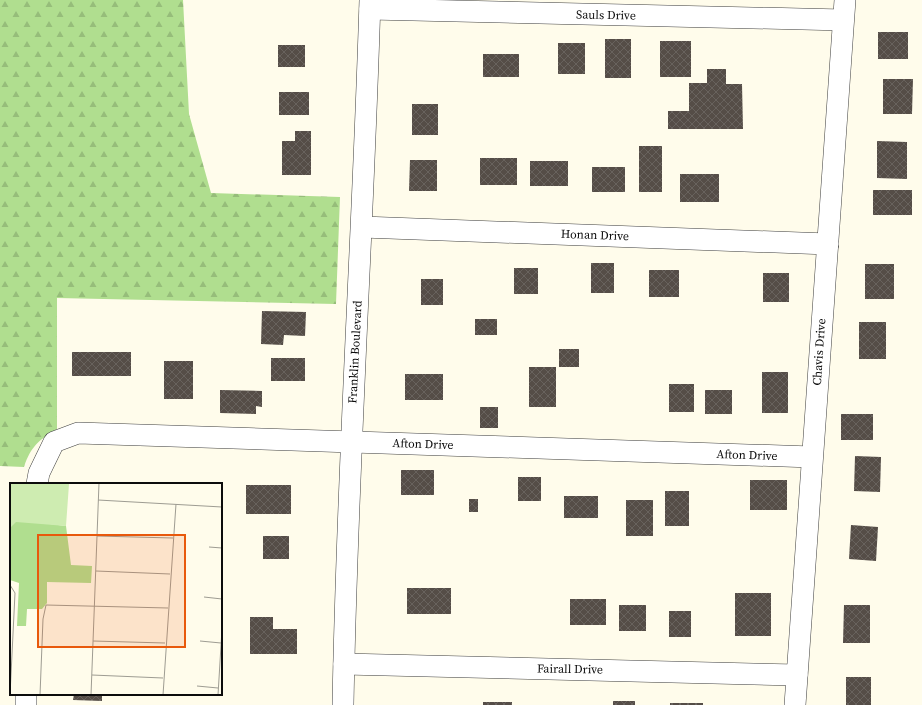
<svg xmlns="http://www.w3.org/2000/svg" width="922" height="705" font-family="'Source Serif 4',serif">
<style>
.forest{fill:url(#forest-firs)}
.building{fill:url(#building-cross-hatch)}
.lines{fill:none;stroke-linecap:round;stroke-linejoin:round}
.minor-casing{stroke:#3f3f3f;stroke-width:22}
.minor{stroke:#fff;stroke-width:21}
.labels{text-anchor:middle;stroke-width:4;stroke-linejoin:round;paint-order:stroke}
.street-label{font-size:12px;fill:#0c0c0c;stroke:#fff}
.inset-road{fill:none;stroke:#9e9c92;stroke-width:1}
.view{fill:#e8590c;fill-opacity:0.15;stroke:#e8590c;stroke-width:2}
.inset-edge{fill:none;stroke:#0c0c0c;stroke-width:2}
</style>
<defs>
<pattern id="forest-firs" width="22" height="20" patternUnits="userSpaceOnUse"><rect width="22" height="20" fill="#b0de8f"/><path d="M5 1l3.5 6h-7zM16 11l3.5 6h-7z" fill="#96bd7a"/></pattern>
<pattern id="building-cross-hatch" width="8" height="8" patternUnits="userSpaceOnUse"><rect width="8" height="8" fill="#554d47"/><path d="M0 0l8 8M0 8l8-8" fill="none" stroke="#68625d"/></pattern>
</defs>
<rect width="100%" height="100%" fill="#fffceb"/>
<!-- forest -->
<path class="forest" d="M0,0H183L189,114L211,193L340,197L336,304L57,298V429C39,440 31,446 24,467L0,466Z"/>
<!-- building -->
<g class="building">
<rect x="878" y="32" width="30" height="27"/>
<rect x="605" y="39" width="26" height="39"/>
<rect x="660" y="41" width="31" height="36"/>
<rect x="558" y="43" width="27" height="31"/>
<rect x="278" y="45" width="27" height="22"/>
<rect x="483" y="54" width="36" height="23"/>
<polygon points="707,69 726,69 726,84 742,84 743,129 668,129 668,111 689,111 689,83 707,83"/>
<polygon points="883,79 913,79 912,114 883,114"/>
<rect x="279" y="92" width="30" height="23"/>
<rect x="412" y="104" width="26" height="31"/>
<polygon points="295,131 311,131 311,175 282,175 282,141 295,141"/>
<polygon points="877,141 907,142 907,179 877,178"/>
<rect x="639" y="146" width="23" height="46"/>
<rect x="480" y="158" width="37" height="27"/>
<polygon points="410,160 437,160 437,191 409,191"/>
<rect x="530" y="161" width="38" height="25"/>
<rect x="592" y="167" width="33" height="25"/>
<rect x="680" y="174" width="39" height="28"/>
<rect x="873" y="190" width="39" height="25"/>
<rect x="591" y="263" width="23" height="30"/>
<rect x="865" y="264" width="29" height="35"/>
<rect x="514" y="268" width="24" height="26"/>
<rect x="649" y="270" width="30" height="27"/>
<rect x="763" y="273" width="26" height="29"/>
<rect x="421" y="279" width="22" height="26"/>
<polygon points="262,311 306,312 305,336 284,335 283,345 261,344"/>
<rect x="475" y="319" width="22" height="16"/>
<rect x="859" y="322" width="27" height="37"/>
<rect x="559" y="349" width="20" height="18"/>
<rect x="72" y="352" width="59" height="24"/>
<rect x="271" y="358" width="34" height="23"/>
<rect x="164" y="361" width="29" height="38"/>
<rect x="529" y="367" width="27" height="40"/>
<rect x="762" y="372" width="26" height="41"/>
<rect x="405" y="374" width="38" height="26"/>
<rect x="669" y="384" width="25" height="28"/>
<polygon points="220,390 262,391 262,407 256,406 256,414 220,413"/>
<rect x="705" y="390" width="27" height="24"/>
<rect x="480" y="407" width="18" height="21"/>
<rect x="841" y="414" width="32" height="26"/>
<polygon points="855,456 881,457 880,492 854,491"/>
<rect x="401" y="470" width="33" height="25"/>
<rect x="518" y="477" width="23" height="24"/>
<rect x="750" y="480" width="37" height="30"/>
<rect x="246" y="485" width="45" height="29"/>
<rect x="665" y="491" width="24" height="35"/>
<rect x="564" y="496" width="34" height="22"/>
<rect x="469" y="499" width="9" height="13"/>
<rect x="626" y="500" width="27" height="36"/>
<polygon points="851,525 878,527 876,561 849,559"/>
<rect x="263" y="536" width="26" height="23"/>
<rect x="407" y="588" width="44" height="26"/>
<rect x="735" y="593" width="36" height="43"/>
<rect x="570" y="599" width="36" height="26"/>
<rect x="619" y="605" width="27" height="26"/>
<polygon points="844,605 870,605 870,643 843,643"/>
<rect x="669" y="611" width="22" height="26"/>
<polygon points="250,617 273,617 273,629 297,629 297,654 250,654"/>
<rect x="846" y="677" width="25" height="28"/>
<polygon points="74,694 102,694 102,701 73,700"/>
<rect x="613" y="701" width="22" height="4"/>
<rect x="483" y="702" width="29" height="3"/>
<rect x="670" y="703" width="33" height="2"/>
</g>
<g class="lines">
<!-- minor casing -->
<g class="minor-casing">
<g id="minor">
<polyline points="370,9 843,20"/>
<polyline points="362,227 828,244"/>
<polyline points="37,484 39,473 54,442 78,433 812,457"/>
<polyline points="344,664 797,675"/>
<polyline points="26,705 26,694"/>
<path d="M343,705C347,470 363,235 370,0"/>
<polyline points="795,705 845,0"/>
</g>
</g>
<!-- minor -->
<use href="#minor" class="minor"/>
</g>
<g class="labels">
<!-- street labels -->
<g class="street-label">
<text transform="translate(606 15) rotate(1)" y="4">Sauls Drive</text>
<text transform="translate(595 235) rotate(2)" y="4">Honan Drive</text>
<text transform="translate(355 352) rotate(-87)" y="4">Franklin Boulevard</text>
<text transform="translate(819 352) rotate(-86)" y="4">Chavis Drive</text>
<text transform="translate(423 444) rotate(2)" y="4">Afton Drive</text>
<text transform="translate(747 455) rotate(2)" y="4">Afton Drive</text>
<text transform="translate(570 669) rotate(1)" y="4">Fairall Drive</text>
</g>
</g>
<!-- overview -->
<g transform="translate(10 483)">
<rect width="212" height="212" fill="#fffceb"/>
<path d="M0,36L56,43L61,82L82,83L81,100L37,99V120L32,126H17L16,143H7L9,100L0,97Z" fill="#b0de8f"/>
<path d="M0,1H59L56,43L6,39L0,45Z" fill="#ceecb1"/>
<path class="inset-road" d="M88,17L212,24M87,53L163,55M199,64L212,65M86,88L160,91M0,102L5,110L0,212M194,114L212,116M83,158L155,160M190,158L211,160M82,192L153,195M187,203L208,205M30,212L33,136L36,122L158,125M81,212L89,0M153,212L166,21M208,212L212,146"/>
<path class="view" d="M28,52H175V164H28Z"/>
<rect width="212" height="212" class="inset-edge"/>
</g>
</svg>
